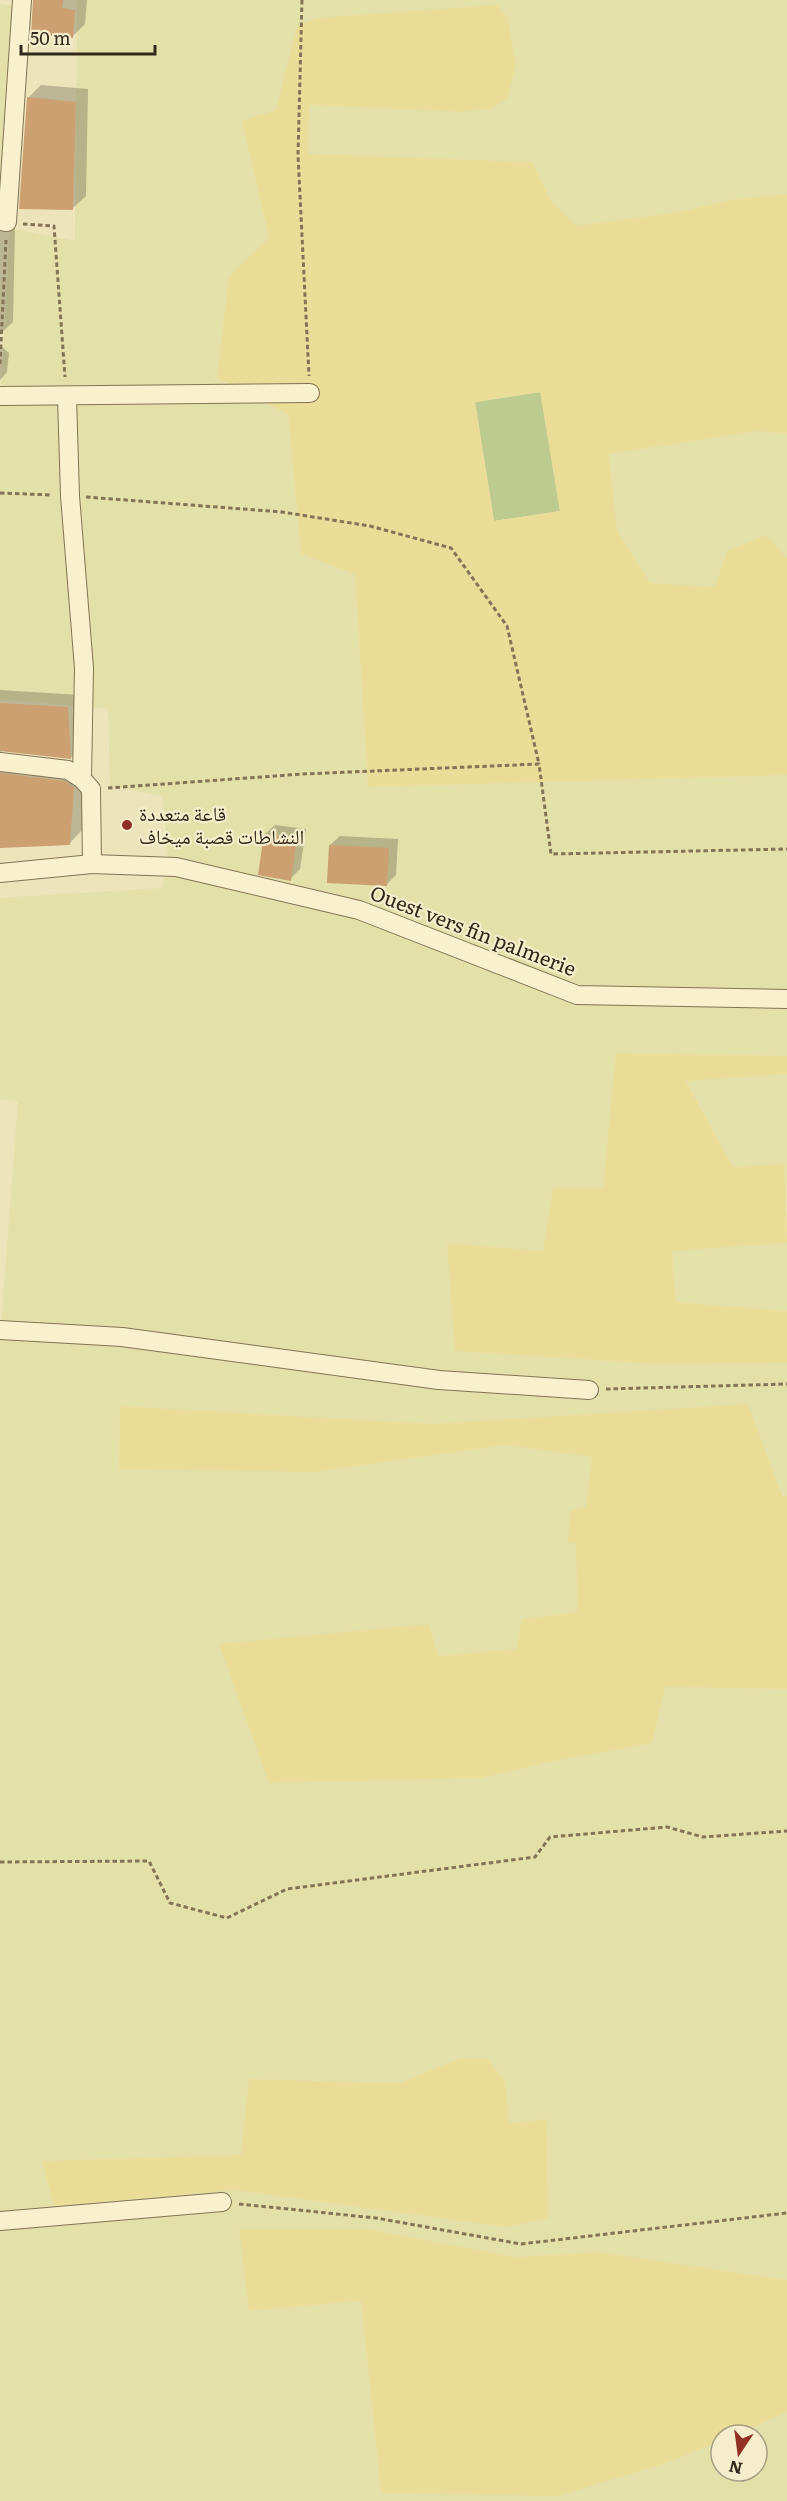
<svg xmlns="http://www.w3.org/2000/svg" width="787" height="2501" font-family="Literata,'Noto Naskh Arabic',serif">
<style>
.farmland{fill:#e3e0a9;fill-rule:evenodd}
.green{fill:#becb90}
.sand{fill:#eadd97;fill-rule:evenodd}
.shadow{fill:#0003}
.building{fill:#cca071}
.lines{fill:none;stroke-linecap:round;stroke-linejoin:round}
.minor-casing{stroke:#847355;stroke-width:20}
.path{stroke:#847355;stroke-width:3;stroke-dasharray:4.5 3;stroke-linecap:butt}
.minor{stroke:#f9f0ce;stroke-width:18}
.poi-dot{fill:#933025;stroke:#f5edcb;stroke-width:2}
.labels{text-anchor:middle;stroke-width:4.5;stroke-linejoin:round;paint-order:stroke}
.poi-label{font-size:20px;fill:#33291a;stroke:#f5edcb;text-anchor:start}
.street-label{font-size:20px;fill:#33291a;stroke:#f5edcb}
</style>
<rect width="100%" height="100%" fill="#ede4bb"/>
<!-- farmland -->
<g class="farmland">
<path d="M77,0H787V194L735,199L679,212L575,226L551,201L532,162L308,155L309,105L462,112L297,26L276,111L242,121L269,238L229,276L288,414L301,554L355,574L368,787L787,775V1056L617,1053L603,1188H553L543,1251L447,1243L456,1351L656,1364L787,1363V1496L433,1424L121,1406L315,1472L506,1445L593,1457L586,1508L570,1512L569,1542L576,1543L577,1612L522,1619L516,1649L438,1656L429,1624L269,1783L482,1778L549,1762L665,1687L787,1689V2280L598,2252L515,2257L368,2229L250,2311L361,2301L381,2493L666,2463L721,2441V2471H757V2435H735L787,2412V2501H0V1338L18,1102L0,1099V898L162,888L168,861L163,796L110,786L108,709L0,699V404L10,228L75,241ZM461,2058L505,2081L508,2123L547,2119L548,2219L506,2227L233,2190L54,2205L42,2161L241,2155L250,2079L400,2083Z"/>
<polygon points="0,4 17,7 0,209"/>
<polygon points="758,431 787,434 787,558 766,535 727,551 715,588 650,583 617,530 609,454"/>
<polygon points="787,1074 787,1189 785,1165 733,1167 686,1080"/>
<polygon points="787,1243 787,1311 676,1302 672,1250"/>
</g>
<!-- green -->
<polygon class="green" points="541,392 560,511 494,521 475,402"/>
<!-- sand -->
<g class="sand">
<path d="M497,5L507,17L516,64L507,98L492,108L462,112L309,105L308,154L532,162L551,201L576,226L679,212L735,199L787,194V434L758,431L609,454L617,530L650,583L715,587L727,551L766,535L787,558V775L368,787L355,574L301,554L288,414L217,378L229,276L269,238L242,121L276,110L297,26L317,18ZM540,392L560,511L494,521L475,402Z"/>
<polygon points="616,1053 787,1056 787,1074 686,1081 733,1167 785,1164 787,1243 672,1251 676,1302 787,1311 787,1363 656,1364 455,1351 447,1243 543,1251 553,1188 603,1188"/>
<polygon points="748,1404 782,1496 787,1496 787,1689 665,1687 652,1743 549,1762 482,1778 269,1783 219,1644 429,1624 438,1656 516,1649 522,1619 577,1612 576,1543 568,1543 570,1511 586,1507 592,1457 506,1445 315,1472 119,1469 120,1406 433,1424"/>
<polygon points="461,2058 487,2058 505,2081 509,2123 547,2119 548,2219 506,2227 233,2190 54,2206 42,2161 241,2155 249,2079 400,2083"/>
<polygon points="239,2229 368,2229 515,2257 598,2252 787,2280 787,2412 735,2435 721,2435 721,2441 666,2463 558,2496 381,2493 361,2301 249,2311"/>
</g>
<!-- shadow -->
<g class="shadow">
<polygon points="35,0 87,0 85,24 72,37"/>
<polygon points="41,85 88,89 86,196 73,208 28,98"/>
<polygon points="0,223 15,226 13,322 0,334"/>
<polygon points="0,345 9,353 7,372 0,380"/>
<polygon points="0,690 80,695 83,745 71,758 1,749 2,754 86,775 82,830 70,843 0,846"/>
<polygon points="275,825 306,829 300,869 290,879 265,834"/>
<polygon points="340,836 398,839 396,875 386,885 330,845"/>
</g>
<!-- building -->
<g class="building">
<polygon points="33,0 63,0 62,8 75,10 73,38 31,35"/>
<polygon points="27,97 76,102 73,210 19,209"/>
<polygon points="0,703 68,707 71,759 0,751"/>
<polygon points="0,773 64,781 74,787 70,845 0,848"/>
<polygon points="264,834 297,838 291,881 258,875"/>
<polygon points="329,845 389,848 387,886 327,883"/>
</g>
<g class="lines">
<!-- minor casing -->
<g class="minor-casing">
<g id="minor">
<polyline points="0,221 7,222 22,0"/>
<polyline points="0,396 310,393"/>
<polyline points="67,397 70,496 84,668 82,779 91,789 92,864"/>
<polyline points="0,762 68,770 82,779"/>
<polyline points="0,873 92,864 176,867 359,910 577,995 787,999"/>
<polyline points="0,1330 122,1337 439,1380 589,1390"/>
<polyline points="0,2221 222,2202"/>
</g>
</g>
<!-- path -->
<g class="path">
<polyline points="302,0 298,155 309,376"/>
<polyline points="23,224 54,226 65,377"/>
<polyline points="0,364 6,240"/>
<polyline points="0,493 52,495"/>
<polyline points="86,497 282,512 370,526 451,548 507,626 539,764"/>
<polyline points="108,788 303,774 539,764 551,854 787,849"/>
<polyline points="606,1389 787,1384"/>
<polyline points="0,1862 149,1861 170,1903 227,1918 287,1889 535,1857 550,1837 667,1827 703,1837 787,1831"/>
<polyline points="239,2204 376,2218 521,2244 787,2213"/>
</g>
<!-- minor -->
<use href="#minor" class="minor"/>
</g>
<!-- markers -->
<circle class="poi-dot" cx="127" cy="825" r="6"/>
<g class="labels">
<!-- poi labels -->
<g class="poi-label">
<text x="139" y="821">قاعة متعددة<tspan x="139" dy="23">النشاطات قصبة ميخاف</tspan></text>
</g>
<!-- street labels -->
<g class="street-label">
<text transform="translate(473 931) rotate(21)" y="7">Ouest vers fin palmerie</text>
</g>
</g>
<!-- north arrow -->
<g transform="translate(739 2453) rotate(193)"><circle r="28" fill="#f5edcb" stroke="#a79f84" stroke-width="1.5"/>
<path d="M0-4.5L10 22L0 15L-10 22Z" fill="#933025"/>
<text y="-9" font-size="16" font-weight="bold" text-anchor="middle" fill="#33291a">N</text>
</g>
<!-- scale -->
<path d="M21 45v9h134v-9" fill="none" stroke="#33291a" stroke-width="3"/>
<text x="30" y="45" font-size="18" fill="#33291a" stroke="#f5edcb" stroke-width="4.5" paint-order="stroke">50 m</text>
</svg>
